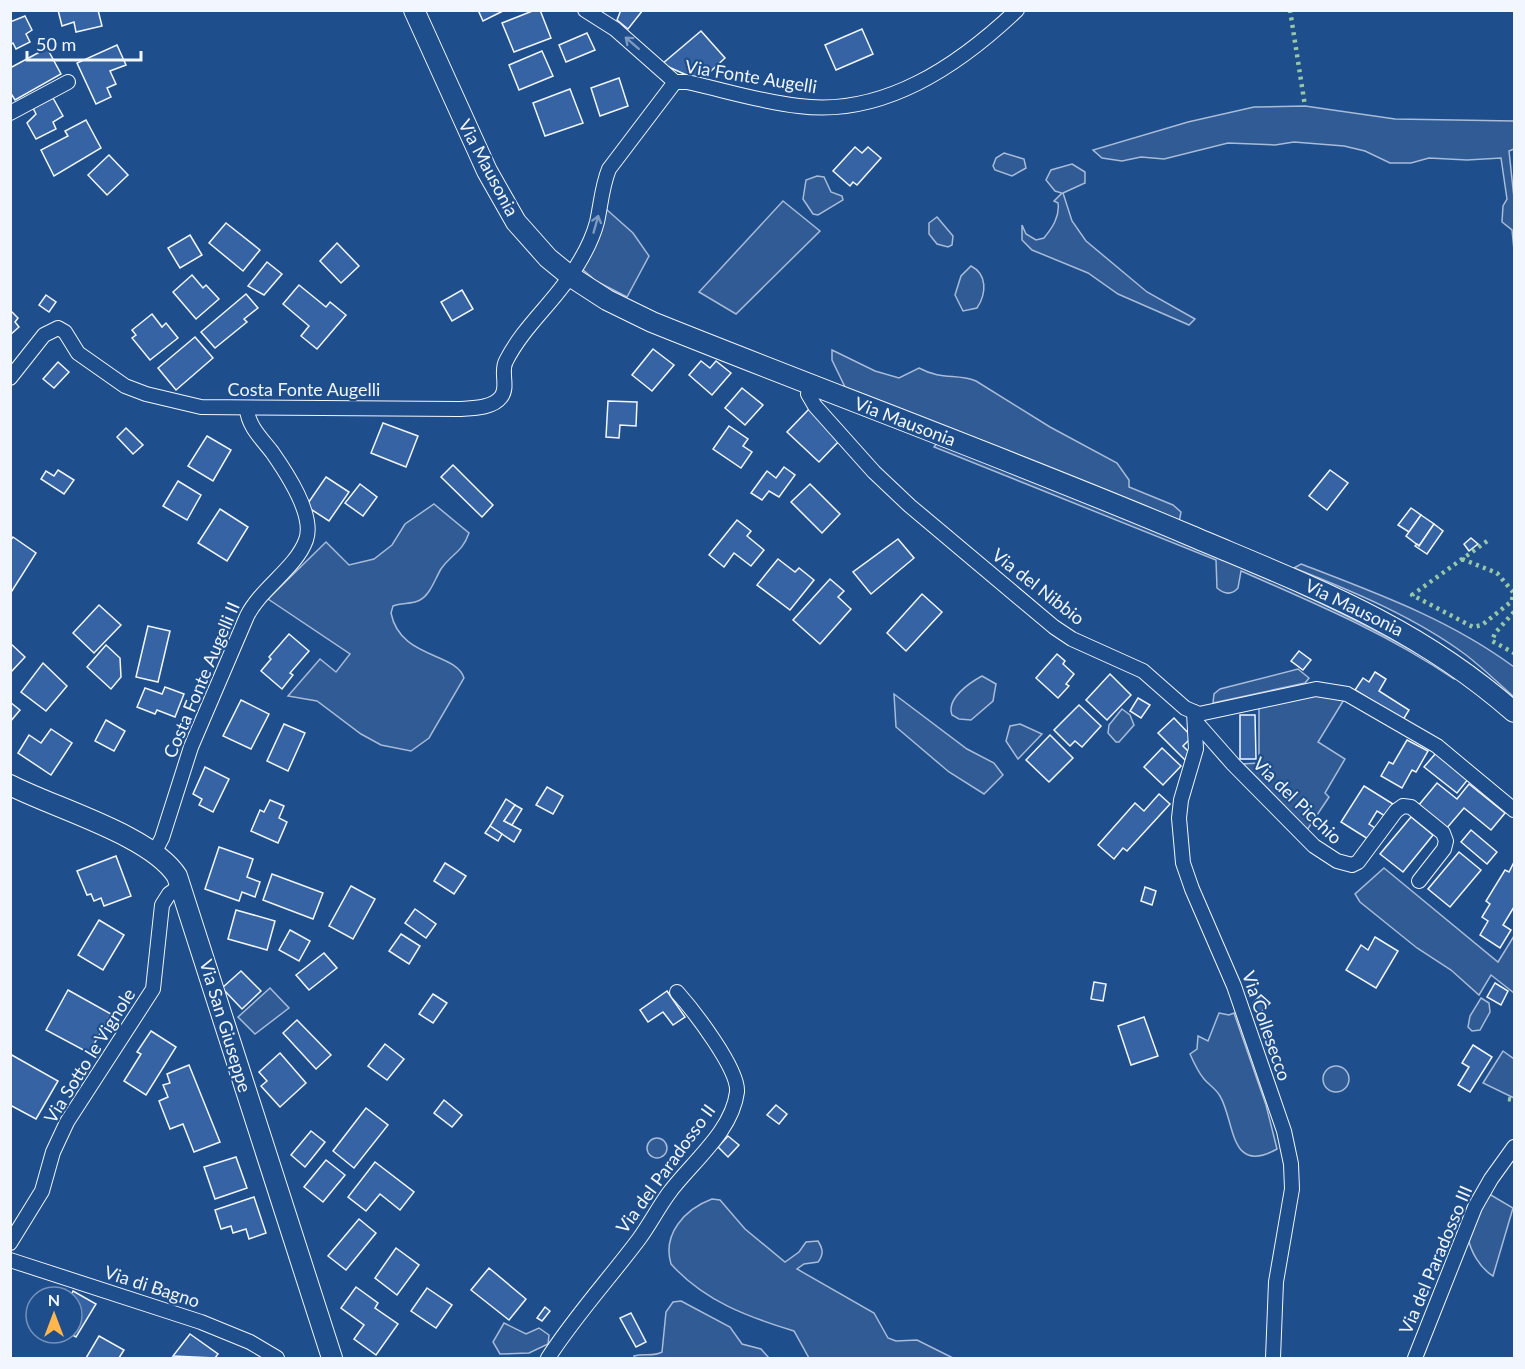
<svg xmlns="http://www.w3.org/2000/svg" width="1525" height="1369" font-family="Lato,sans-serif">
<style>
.green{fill:#305b95;stroke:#a8bbd7;stroke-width:1.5}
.building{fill:#3563a3;stroke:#f2f6ff;stroke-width:1.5}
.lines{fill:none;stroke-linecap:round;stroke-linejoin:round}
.street-casing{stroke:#f2f6ff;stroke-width:16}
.secondary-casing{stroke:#f2f6ff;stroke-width:22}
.street{stroke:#1f4e8c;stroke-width:14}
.secondary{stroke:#1f4e8c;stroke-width:20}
.hedge{stroke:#97c8a6;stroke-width:4.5;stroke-dasharray:3 4.5;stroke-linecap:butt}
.oneway{stroke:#7e9ac0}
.labels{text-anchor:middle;stroke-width:4.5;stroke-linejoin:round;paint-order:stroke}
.street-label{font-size:18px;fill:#f2f6ff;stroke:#1f4e8c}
</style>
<rect width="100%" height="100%" fill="#1f4e8c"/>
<!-- green -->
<g class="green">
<polygon points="1305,106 1395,119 1514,121 1514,149 1509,151 1514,198 1514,250 1512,230 1502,222 1503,206 1507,199 1501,158 1467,160 1429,158 1411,163 1390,163 1365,151 1344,146 1294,142 1275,145 1228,143 1164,159 1141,157 1122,161 1102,158 1093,150 1188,122 1254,107"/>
<polygon points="1004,153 1024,159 1026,168 1012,176 995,170 993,166 996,158"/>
<path d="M1072,164L1085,172V183L1063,193L1072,221L1086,241L1147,292L1195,319L1189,325L1118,294L1088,273L1032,250L1022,240V225L1026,234L1036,240L1044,238C1052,228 1060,217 1058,203L1054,201L1062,193L1055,191L1046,180L1051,170Z"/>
<polygon points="817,176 824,177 831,192 842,196 843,200 818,215 813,214 803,199 806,180"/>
<polygon points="783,201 820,231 736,314 699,292"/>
<polygon points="606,209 633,233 649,256 627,297 596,281 581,268"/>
<polygon points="937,217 953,236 952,245 948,247 937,244 929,234 929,223"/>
<path d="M971,266C987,274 987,293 977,308L963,311L955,295L961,276Z"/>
<path d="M832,350L875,371L899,378L919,368C943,381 955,373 976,381L1050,427L1117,463L1129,480V487L1173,505L1181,512L1179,522L845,387L832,360Z"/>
<path d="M938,442C1112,514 1294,578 1456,676L1454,679C1388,634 1314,603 1241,571L1238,588C1231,596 1224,594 1217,588L1216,560L934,447Z"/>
<path d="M434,504L469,533C462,553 452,553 441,569C435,579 430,595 420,600C411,605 402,602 393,606L391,613C400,659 456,652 464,678L429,738L411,751L381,745L361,734L317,701L288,696L320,659L336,672L350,654L268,599L326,542L349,565L374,559L392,545L405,524Z"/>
<path d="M1301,564C1376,593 1449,619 1514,667V697C1498,683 1483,668 1466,655C1415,617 1352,591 1294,568Z"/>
<polygon points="1298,669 1309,678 1305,683 1213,703 1214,694 1220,689"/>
<path d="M982,676L996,684L993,701L971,720L959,719L952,715C946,699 969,683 982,676Z"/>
<polygon points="894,694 967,749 994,763 1003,775 984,794 949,772 896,727"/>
<polygon points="1310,694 1345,698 1318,742 1345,759 1325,793 1329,797 1307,830 1242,764 1259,763 1259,704"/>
<polygon points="1122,709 1130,715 1134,725 1119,742 1116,742 1108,733 1109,725"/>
<polygon points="1020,724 1042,734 1018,759 1006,741 1010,726"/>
<polygon points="1384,868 1498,962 1514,936 1514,993 1491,975 1479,995 1451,970 1417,948 1360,902 1355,894"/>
<polygon points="270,988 289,1008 255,1034 238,1017"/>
<polygon points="1481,998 1489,1003 1490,1012 1480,1030 1472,1031 1468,1027 1470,1016"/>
<path d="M1219,1013L1229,1015L1234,1013L1266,1105L1277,1149C1229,1176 1235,1121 1220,1096C1216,1089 1209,1085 1204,1079C1198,1072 1194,1063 1190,1054L1197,1049L1198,1036L1208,1041Z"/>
<polygon points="1503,1051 1514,1059 1514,1098 1483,1083"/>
<circle cx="1336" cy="1079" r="13"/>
<circle cx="657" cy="1148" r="10"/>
<path d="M1479,1188L1513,1208L1493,1276C1467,1260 1455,1212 1479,1188Z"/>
<path d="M712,1199L720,1200L745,1229L785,1262L799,1252L806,1242L818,1241C823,1249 824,1254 818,1262L804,1264L797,1269L874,1313L888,1338L896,1341L917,1340L953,1358H809L794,1331C748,1317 704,1301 671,1264C662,1234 685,1209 712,1199Z"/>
<path d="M681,1301L730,1327L742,1344L761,1349L769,1358H635L634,1356C644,1353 653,1357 662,1352L666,1312L673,1302Z"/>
<polygon points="504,1323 526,1334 539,1328 549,1335 548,1344 529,1353 500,1354 493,1342"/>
</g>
<!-- building -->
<g class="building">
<polygon points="58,10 98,10 102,26 76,32 74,22 62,26"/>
<polygon points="478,10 505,10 483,21"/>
<polygon points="535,10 540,10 551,38 514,52 502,23"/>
<polygon points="621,10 643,10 628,29 617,20"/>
<polygon points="25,16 32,30 26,34 30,42 16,49 13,43 10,45 10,22"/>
<polygon points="862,29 873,54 836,70 825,45"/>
<polygon points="701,31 725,58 700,81 662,64"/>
<polygon points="587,33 595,50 566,62 559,45"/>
<polygon points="117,45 126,65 110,71 116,84 107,88 111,97 96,104 77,63"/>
<polygon points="47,48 61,74 15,100 10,92 10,68"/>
<polygon points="542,51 553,76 519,90 509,65"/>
<polygon points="619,78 628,106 600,116 591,88"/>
<polygon points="570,89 583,123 545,136 533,103"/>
<polygon points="53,98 63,116 53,122 56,129 36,139 27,123 36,114 33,108"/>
<polygon points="86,120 101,148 54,176 41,150 68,136 65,131"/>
<polygon points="855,147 862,153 868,147 881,158 857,185 853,182 850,186 833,171"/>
<polygon points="109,155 128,175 107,195 88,175"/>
<polygon points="226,223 260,250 243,271 209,243"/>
<polygon points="190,235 202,255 180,268 168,248"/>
<polygon points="337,243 359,266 341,283 320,261"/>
<polygon points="267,262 282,274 264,295 248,286"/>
<polygon points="192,275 203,288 206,285 219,299 196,319 173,292"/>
<polygon points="299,285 326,307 330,302 346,315 317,349 301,336 309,326 283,304"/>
<polygon points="462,290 473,309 452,321 441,302"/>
<polygon points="246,294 258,308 244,319 247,322 215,348 201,332"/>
<polygon points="46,295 56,302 49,312 39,305"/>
<polygon points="10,310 18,318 15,322 19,327 10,335"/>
<polygon points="152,314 162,327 166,323 178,338 150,360 132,338 136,335 132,330"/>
<polygon points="195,337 213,358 176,390 158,368"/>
<polygon points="653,349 674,365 652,391 632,375"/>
<polygon points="701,361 710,368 716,361 731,373 712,395 689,375"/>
<polygon points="58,362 69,372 54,388 43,379"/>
<polygon points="742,388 763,405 745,425 725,408"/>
<polygon points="608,401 637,402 636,426 620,425 619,438 606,437"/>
<polygon points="809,409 841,439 819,462 787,432"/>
<polygon points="383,423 418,436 406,467 371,453"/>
<polygon points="729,426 748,439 743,446 752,452 741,468 713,449"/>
<polygon points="126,428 143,445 133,454 117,437"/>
<polygon points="207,436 231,450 213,481 188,466"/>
<polygon points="453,465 493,505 482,517 441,477"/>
<polygon points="784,467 795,475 779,497 769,491 762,500 751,493 767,471 776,478"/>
<polygon points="58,470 74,480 64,494 41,479 46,471 54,476"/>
<polygon points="1330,470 1348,483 1327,510 1309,496"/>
<polygon points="326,477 349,492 329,521 306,506"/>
<polygon points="178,481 201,495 187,520 163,506"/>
<polygon points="360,484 377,497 363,516 345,503"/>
<polygon points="810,484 840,514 822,533 791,502"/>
<polygon points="1411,508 1421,515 1409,532 1398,525"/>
<polygon points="220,509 248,527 227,561 198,543"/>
<polygon points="1421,515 1434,524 1419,546 1406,536"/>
<polygon points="737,520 751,531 747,536 764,550 751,566 734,553 724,567 709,555"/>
<polygon points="1434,524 1443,531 1427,554 1415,546 1417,544 1419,546"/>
<polygon points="13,537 36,553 10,594 10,541"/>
<polygon points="1471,538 1478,544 1469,551 1464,544"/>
<polygon points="898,539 914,558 871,594 853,572"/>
<polygon points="778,559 795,572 799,568 814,580 790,610 757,585"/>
<polygon points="830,579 844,591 838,597 851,609 820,644 793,620"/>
<polygon points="922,594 942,612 906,651 887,633"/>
<polygon points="99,605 121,625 94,653 73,633"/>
<polygon points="148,626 170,631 158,682 136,677"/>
<polygon points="289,634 309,651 290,673 293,675 282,689 261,671 271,659 269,657"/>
<polygon points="10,643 25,657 10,673"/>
<polygon points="106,645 120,658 121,677 111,689 87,667"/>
<polygon points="1299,651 1311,660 1303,670 1291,661"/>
<polygon points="1057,654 1065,661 1063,664 1074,674 1066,684 1069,686 1058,698 1036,678"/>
<polygon points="43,663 67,686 46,711 21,692"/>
<polygon points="1375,672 1386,679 1379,691 1409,710 1403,720 1355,690 1363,678 1369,682"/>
<polygon points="1110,674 1131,695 1107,720 1086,700"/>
<polygon points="165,687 184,694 175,717 157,710 155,714 137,707 145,688 162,694"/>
<polygon points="1138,698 1150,705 1141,718 1130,711"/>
<polygon points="241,700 269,714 251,749 223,736"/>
<polygon points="10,702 20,710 10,722"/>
<polygon points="1079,705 1101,726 1082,747 1075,741 1070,746 1054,730"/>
<polygon points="1240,715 1255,715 1256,759 1240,759"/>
<polygon points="1174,718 1192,737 1183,746 1191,754 1185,760 1158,733"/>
<polygon points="106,720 125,731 114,751 95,741"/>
<polygon points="284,724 305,733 288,771 267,761"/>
<polygon points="51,729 72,743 51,775 18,753 29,735 41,743"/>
<polygon points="1050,735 1073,758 1049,782 1026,760"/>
<polygon points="1407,740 1428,751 1416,772 1412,770 1402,788 1381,776 1389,762 1393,764"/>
<polygon points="1162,748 1181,766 1163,785 1144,767"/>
<polygon points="1436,753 1469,778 1457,793 1424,767"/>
<polygon points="205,767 229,779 213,812 199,805 202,799 193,794"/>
<polygon points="1437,783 1457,799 1469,784 1505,813 1491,830 1464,808 1446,829 1418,806"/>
<polygon points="1364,786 1393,804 1385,816 1377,811 1369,824 1375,828 1368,839 1341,822"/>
<polygon points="547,787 563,796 553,814 536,805"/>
<polygon points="1159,794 1170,804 1127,851 1123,848 1114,859 1098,845 1135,803 1144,811"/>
<polygon points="506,799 515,805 504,821 521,830 514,842 490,826"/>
<polygon points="270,800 284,806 279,818 287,822 278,843 251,831 260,810 264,812"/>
<polygon points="515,805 522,809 512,825 504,821"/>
<polygon points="1411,817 1433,835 1403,872 1380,854"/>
<polygon points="490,826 502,834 498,841 485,833"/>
<polygon points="1471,830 1497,852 1487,864 1461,842"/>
<polygon points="219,847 253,859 247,877 260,882 255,897 242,892 239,901 205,889"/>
<polygon points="1459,852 1481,870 1450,907 1428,889"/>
<polygon points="116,856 131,896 104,906 101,898 94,901 91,894 87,895 77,871"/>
<polygon points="1514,862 1514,907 1503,925 1511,930 1500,948 1480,935 1488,921 1482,917 1490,904 1486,901 1505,870 1509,872"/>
<polygon points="445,863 466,876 454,894 434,881"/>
<polygon points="272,874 323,893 313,919 263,900"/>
<polygon points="351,886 375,899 353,939 329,926"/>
<polygon points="1145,887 1156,891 1152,905 1141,901"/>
<polygon points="415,909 436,924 426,938 405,923"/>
<polygon points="236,910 275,921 267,950 228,939"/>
<polygon points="99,920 124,935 103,970 78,955"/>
<polygon points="290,930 310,941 299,961 279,950"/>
<polygon points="401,934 420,946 409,964 389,951"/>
<polygon points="1375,937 1398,951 1376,988 1346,970 1361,945 1368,950"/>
<polygon points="324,953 337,968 309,990 296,975"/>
<polygon points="241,971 261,991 242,1009 222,988"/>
<polygon points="1094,982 1106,984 1103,1001 1091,999"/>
<polygon points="1495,983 1508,991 1501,1005 1487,997"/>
<polygon points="68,990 111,1014 89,1053 46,1030"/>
<polygon points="667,991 685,1017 673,1025 663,1012 648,1022 640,1010"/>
<polygon points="433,994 447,1003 433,1023 419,1014"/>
<polygon points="1261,995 1270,1003 1259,1014 1254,1009 1256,1006 1253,1003"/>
<polygon points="1144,1017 1158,1056 1131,1065 1118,1026"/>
<polygon points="297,1020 331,1055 316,1069 283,1033"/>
<polygon points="151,1031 176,1047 146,1095 124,1081 141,1054 137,1052"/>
<polygon points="385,1044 404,1059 387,1080 368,1066"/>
<polygon points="1473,1045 1492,1057 1470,1092 1458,1085 1469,1067 1462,1063"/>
<polygon points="280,1053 306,1083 280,1107 261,1086 267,1081 259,1072"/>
<polygon points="10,1054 58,1081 36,1119 10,1105"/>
<polygon points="189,1065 220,1142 194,1152 183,1124 170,1129 159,1101 168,1097 163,1085 170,1083 167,1074"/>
<polygon points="444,1100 462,1115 452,1127 434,1113"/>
<polygon points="776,1105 787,1114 779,1124 767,1115"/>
<polygon points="366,1108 388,1125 354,1168 333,1151"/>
<polygon points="311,1131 325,1142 305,1167 291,1155"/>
<polygon points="728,1136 739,1145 728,1157 718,1147"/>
<polygon points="236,1157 247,1188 215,1199 204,1167"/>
<polygon points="326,1160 345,1175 323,1202 304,1187"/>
<polygon points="375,1162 414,1192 400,1210 380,1194 366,1211 348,1197"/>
<polygon points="254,1197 266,1233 249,1239 246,1229 233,1233 231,1226 221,1229 215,1210"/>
<polygon points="359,1219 376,1233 346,1270 328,1256"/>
<polygon points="396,1248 419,1265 397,1295 375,1278"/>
<polygon points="489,1268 526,1299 509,1320 471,1290"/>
<polygon points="356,1287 378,1303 375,1308 398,1324 376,1355 354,1339 364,1325 341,1308"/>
<polygon points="427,1288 452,1305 436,1328 411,1311"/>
<polygon points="73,1291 96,1304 76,1337 69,1333 72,1333 70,1297"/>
<polygon points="545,1307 550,1311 542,1321 537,1318"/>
<polygon points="631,1313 646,1342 636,1347 620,1318"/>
<polygon points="190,1334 218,1354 215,1358 173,1356"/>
<polygon points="99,1336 124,1350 119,1358 86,1358"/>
</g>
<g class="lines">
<!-- street casing -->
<g class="street-casing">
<g id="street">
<polyline points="585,10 615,29 675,82"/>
<polyline points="10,113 68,82"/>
<path d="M10,378L44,335L58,328L65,332L78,353L125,386L146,394L201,407L458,409C471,408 492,409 501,397C509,387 500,372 506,361C524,325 558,299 578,264C586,251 593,237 597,222C601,204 602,186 609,169L675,82H687C724,90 761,102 799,106C883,117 958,66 1017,10"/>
<polyline points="810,385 808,394 815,406 874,472 910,506 1054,627 1072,639 1143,671 1185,708 1199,714 1316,689 1347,694 1437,746 1514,810"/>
<polyline points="1194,712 1196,749 1181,800 1179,818 1183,863 1192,889 1234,986 1284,1131 1291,1164 1292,1189 1276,1282 1273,1358"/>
<polyline points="1196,722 1233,764 1314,846 1337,861 1352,865 1358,862 1396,811 1403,806 1411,807 1443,833 1446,841 1444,849 1419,881"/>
<path d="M154,853L162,838L191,747L247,616C261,588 296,568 306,540C315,515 286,472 272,452C262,439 248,426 247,409"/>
<polyline points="10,1243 42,1191 53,1152 67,1122 153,989 162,905 169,894 181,885"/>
<polyline points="10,1260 201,1322 250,1342 277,1358"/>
<path d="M548,1358C575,1316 609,1279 639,1239C650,1224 658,1208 669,1193C691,1163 732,1132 737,1092C739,1069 693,1010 677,992"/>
<polyline points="1415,1358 1475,1207 1491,1179 1514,1147"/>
</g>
</g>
<!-- secondary casing -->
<g class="secondary-casing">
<g id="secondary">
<path d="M414,10L487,171L516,222L548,258L570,276L607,300L652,322C831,394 1012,460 1189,535C1309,586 1414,624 1514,712"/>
<path d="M10,785C54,808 151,835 177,876L332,1358"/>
</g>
</g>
<!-- street -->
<use href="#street" class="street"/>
<!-- secondary -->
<use href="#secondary" class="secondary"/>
<!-- hedge -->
<g class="hedge">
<polyline points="1290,10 1305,106"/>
<polyline points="1462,559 1497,573 1513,592 1512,601 1482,625 1473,627 1412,595 1490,539"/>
<polyline points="1514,612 1495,633 1492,641 1514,653"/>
<polyline points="1508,1099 1514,1100"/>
</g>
</g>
<!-- one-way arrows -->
<defs><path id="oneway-shaft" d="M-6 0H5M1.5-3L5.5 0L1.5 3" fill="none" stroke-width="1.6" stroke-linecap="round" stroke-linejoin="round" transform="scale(1.5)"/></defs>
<g class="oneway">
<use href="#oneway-shaft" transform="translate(632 43) rotate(-139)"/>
<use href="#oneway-shaft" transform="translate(596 224) rotate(-74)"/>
</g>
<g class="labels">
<!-- street labels -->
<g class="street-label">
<text transform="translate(751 77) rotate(9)" y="6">Via Fonte Augelli</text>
<text transform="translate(488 168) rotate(62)" y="6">Via Mausonia</text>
<text x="304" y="396">Costa Fonte Augelli</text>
<text transform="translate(905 422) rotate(21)" y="6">Via Mausonia</text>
<text transform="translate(1038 587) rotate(38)" y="6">Via del Nibbio</text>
<text transform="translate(1354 608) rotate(26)" y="6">Via Mausonia</text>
<text transform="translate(202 680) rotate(-67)" y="6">Costa Fonte Augelli II</text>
<text transform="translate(1297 801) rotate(44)" y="6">Via del Picchio</text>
<text transform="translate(225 1026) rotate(73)" y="6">Via San Giuseppe</text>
<text transform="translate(1266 1026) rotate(71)" y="6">Via Collesecco</text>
<text transform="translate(90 1056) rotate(-58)" y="6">Via Sotto le Vignole</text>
<text transform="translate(666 1169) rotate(-54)" y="6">Via del Paradosso II</text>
<text transform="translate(1436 1260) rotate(-67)" y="6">Via del Paradosso III</text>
<text transform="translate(152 1287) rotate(18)" y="6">Via di Bagno</text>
</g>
</g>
<!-- border -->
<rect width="1525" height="1369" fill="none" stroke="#f2f6ff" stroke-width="24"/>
<!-- north arrow -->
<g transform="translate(54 1315)"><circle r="28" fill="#1f4e8c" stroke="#7391ba" stroke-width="1.5"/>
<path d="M0-4.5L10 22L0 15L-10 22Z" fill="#ffb74d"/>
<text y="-9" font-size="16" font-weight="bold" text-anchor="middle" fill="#f2f6ff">N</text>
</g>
<!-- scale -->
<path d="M27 51v9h114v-9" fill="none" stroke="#f2f6ff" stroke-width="3"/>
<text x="36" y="51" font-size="18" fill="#f2f6ff" stroke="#1f4e8c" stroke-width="4.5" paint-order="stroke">50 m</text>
</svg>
